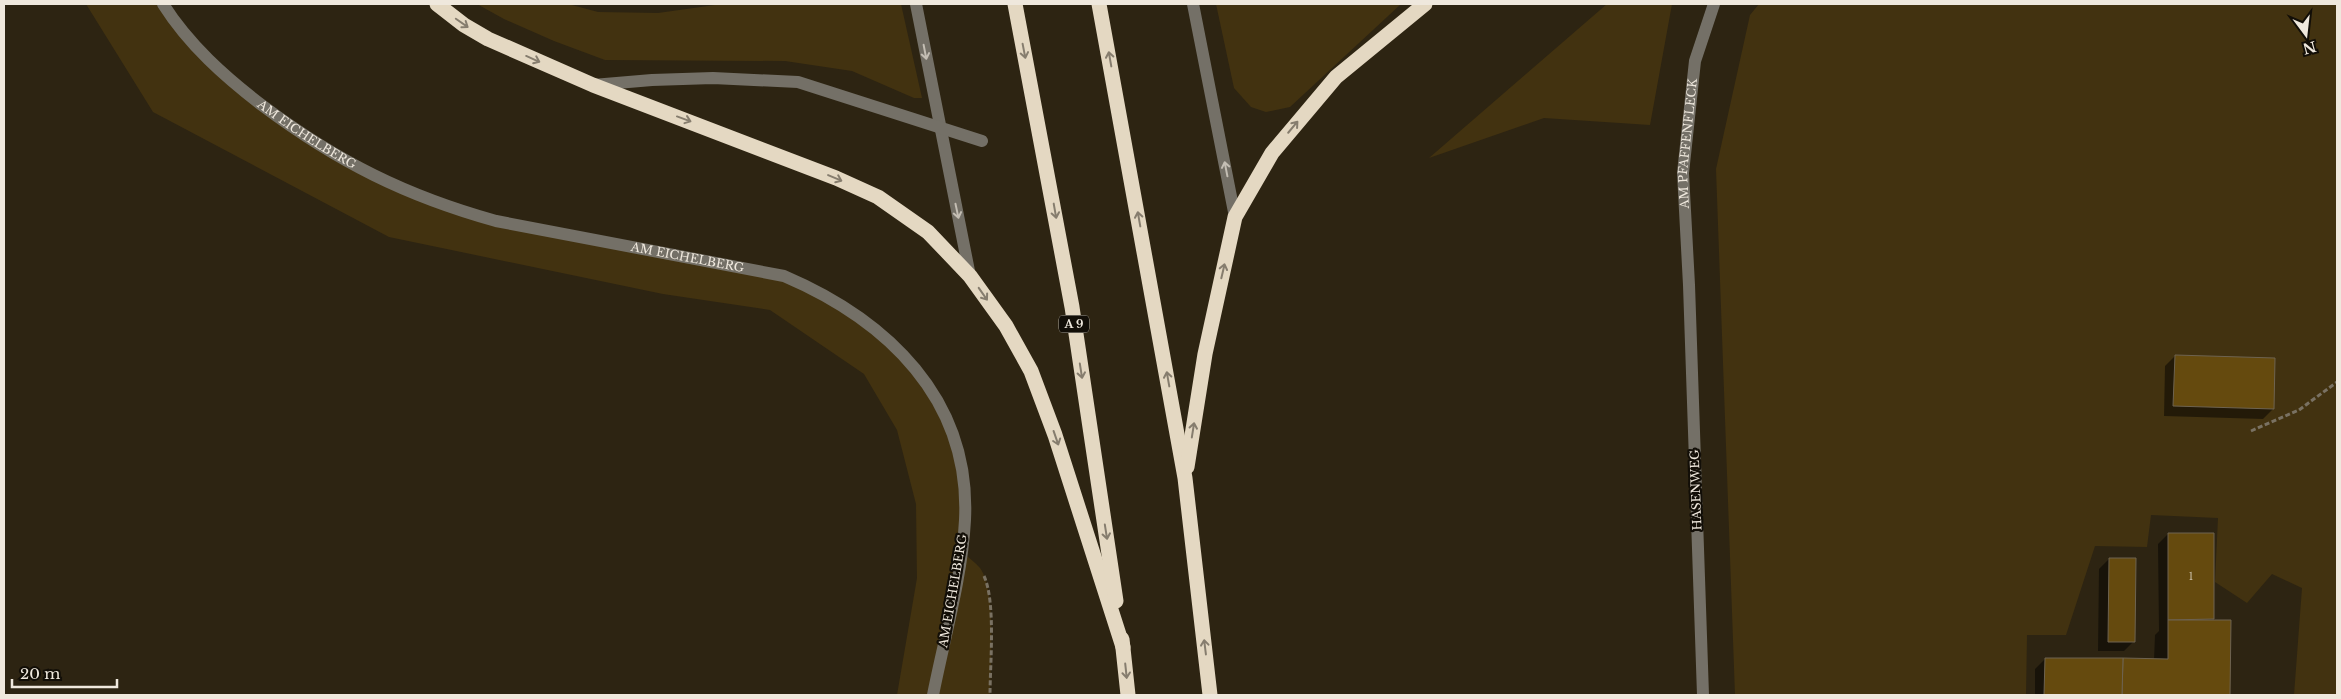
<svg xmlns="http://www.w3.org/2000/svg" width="2341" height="699" font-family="'Libre Baskerville',serif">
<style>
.green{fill:#423210}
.shadow{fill:#0007}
.building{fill:#654a0e;stroke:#6e6350}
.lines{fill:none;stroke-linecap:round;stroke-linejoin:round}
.path{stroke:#797162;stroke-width:3;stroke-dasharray:5 2.5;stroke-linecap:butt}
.minor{stroke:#747067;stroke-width:12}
.highway{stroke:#e4d8c2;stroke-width:15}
.oneway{stroke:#867d6e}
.oneway2{stroke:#c4beb4}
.labels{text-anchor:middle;stroke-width:4.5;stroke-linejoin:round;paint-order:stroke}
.number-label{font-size:10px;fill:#ccc0a9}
.shield{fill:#120e07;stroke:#ada79d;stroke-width:1}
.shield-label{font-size:11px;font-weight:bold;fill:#efe8dd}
.street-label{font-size:12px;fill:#efe8dd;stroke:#120e07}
</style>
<rect width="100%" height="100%" fill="#2d2412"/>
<!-- green -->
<g class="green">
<path d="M86,4H163L174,22L286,123L451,209L732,265L816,290L910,363L958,450L962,552C968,557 975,562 980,568C997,591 990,665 990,695H897L917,578L916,504L897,430L864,374L770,310L663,294L389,237L153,112Z"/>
<polygon points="477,4 568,4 598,12 658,13 722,4 901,4 922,98 914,98 852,71 785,61 605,60 554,41 504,19"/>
<polygon points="1216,4 1401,4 1290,107 1266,112 1251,107 1234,88"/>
<polygon points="1607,4 1672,4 1650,125 1544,118 1429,158"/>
<polygon points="1759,4 2337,4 2337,695 2294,695 2302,588 2272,574 2247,603 2215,582 2218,518 2151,515 2147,547 2095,546 2066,635 2027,635 2026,695 1735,695 1716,169 1750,15"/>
</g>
<!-- shadow -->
<g class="shadow">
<polygon points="2175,356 2273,409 2263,419 2164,416 2165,366"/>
<polygon points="2168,534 2213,619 2210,621 2230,622 2229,695 2035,695 2035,669 2045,659 2154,660 2155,635 2159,631 2158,544"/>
<polygon points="2109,559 2134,641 2124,651 2098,651 2099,569"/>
</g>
<!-- building -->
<g class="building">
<polygon points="2175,355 2275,358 2274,409 2173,406"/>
<polygon points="2168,533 2214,533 2214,619 2168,620"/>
<polygon points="2109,558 2136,558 2135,642 2108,642"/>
<polygon points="2168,620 2231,620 2230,695 2122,695 2123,658 2168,659"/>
<polygon points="2045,658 2123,658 2122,695 2044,695"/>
</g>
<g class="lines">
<!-- path -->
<g class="path">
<polyline points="2251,431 2299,410 2337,382"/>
<path d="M984,576C996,602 990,665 990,695"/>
</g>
<!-- minor -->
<g class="minor">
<path id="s1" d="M163,4C189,45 225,77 263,106C338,162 406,196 496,221L784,276C887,320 971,399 965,520C962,578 944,639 933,695"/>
<polyline points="916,4 970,276"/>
<polyline points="1193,4 1235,217"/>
<polyline points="593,85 652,80 713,78 798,82 982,141"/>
<path id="s2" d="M1703,695L1689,285L1683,173L1695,61L1714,4"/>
</g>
<!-- highway -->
<g class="highway">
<polyline points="437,4 464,25 488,39 593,85 836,178 878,197 928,232 970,276 1006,326 1031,371 1055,435 1123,647"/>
<polyline points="1015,4 1072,307 1116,601"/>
<polyline points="1099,4 1185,478 1210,695"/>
<polyline points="1187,467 1205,354 1235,217 1272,153 1336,77 1425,4"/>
<polyline points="1122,639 1128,695"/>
</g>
</g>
<!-- one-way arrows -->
<defs><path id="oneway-shaft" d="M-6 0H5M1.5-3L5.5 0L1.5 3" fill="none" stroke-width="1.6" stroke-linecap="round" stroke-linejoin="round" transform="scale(1.25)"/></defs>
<g class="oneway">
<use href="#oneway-shaft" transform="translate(462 23) rotate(35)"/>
<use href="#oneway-shaft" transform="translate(1024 51) rotate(79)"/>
<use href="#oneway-shaft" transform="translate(533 59) rotate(24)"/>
<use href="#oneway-shaft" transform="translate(1110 59) rotate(-100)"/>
<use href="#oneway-shaft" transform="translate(684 119) rotate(20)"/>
<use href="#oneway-shaft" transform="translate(1293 127) rotate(-50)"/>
<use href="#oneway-shaft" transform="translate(835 178) rotate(23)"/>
<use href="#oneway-shaft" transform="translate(1055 211) rotate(80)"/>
<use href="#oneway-shaft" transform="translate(1139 219) rotate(-100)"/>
<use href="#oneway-shaft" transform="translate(1223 271) rotate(-77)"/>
<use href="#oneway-shaft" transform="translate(983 294) rotate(55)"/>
<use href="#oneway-shaft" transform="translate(1081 371) rotate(81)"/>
<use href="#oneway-shaft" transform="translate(1168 379) rotate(-100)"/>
<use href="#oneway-shaft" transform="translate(1193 430) rotate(-81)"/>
<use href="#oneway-shaft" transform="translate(1056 438) rotate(71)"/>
<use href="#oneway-shaft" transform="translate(1106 532) rotate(81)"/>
<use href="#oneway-shaft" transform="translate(1205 647) rotate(-97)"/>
<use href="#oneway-shaft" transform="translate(1126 671) rotate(84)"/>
</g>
<g class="oneway2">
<use href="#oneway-shaft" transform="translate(925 52) rotate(79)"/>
<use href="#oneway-shaft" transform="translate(1226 169) rotate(-101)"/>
<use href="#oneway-shaft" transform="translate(957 211) rotate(78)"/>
</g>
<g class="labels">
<!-- number labels -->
<g class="number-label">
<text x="2191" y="580">1</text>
</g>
<!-- shield labels -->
<rect class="shield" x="1059" y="315.5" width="30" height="17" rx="4"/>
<g class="shield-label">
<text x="1074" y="328">A 9</text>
</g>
<!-- street labels -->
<g class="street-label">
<text dy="4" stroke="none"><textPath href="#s1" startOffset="196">AM EICHELBERG</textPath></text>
<text dy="4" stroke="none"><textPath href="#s2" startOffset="552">AM PFAFFENFLECK</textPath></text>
<text dy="4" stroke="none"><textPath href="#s1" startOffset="600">AM EICHELBERG</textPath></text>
<text transform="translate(1696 490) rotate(-92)" y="4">HASENWEG</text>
<text transform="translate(953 591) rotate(-80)" y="4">AM EICHELBERG</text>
</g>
</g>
<!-- border -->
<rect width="2341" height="699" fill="none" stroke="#efe8dd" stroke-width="10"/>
<!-- north arrow -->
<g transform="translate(2306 35) rotate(165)" stroke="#120e07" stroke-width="4" paint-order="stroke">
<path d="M0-4L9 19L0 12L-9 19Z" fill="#efe8dd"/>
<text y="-8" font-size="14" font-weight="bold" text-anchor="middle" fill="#efe8dd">N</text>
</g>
<!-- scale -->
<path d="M12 679v8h105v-8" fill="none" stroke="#efe8dd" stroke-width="2.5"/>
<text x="20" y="679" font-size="15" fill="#efe8dd" stroke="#120e07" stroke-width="4" paint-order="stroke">20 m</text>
</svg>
